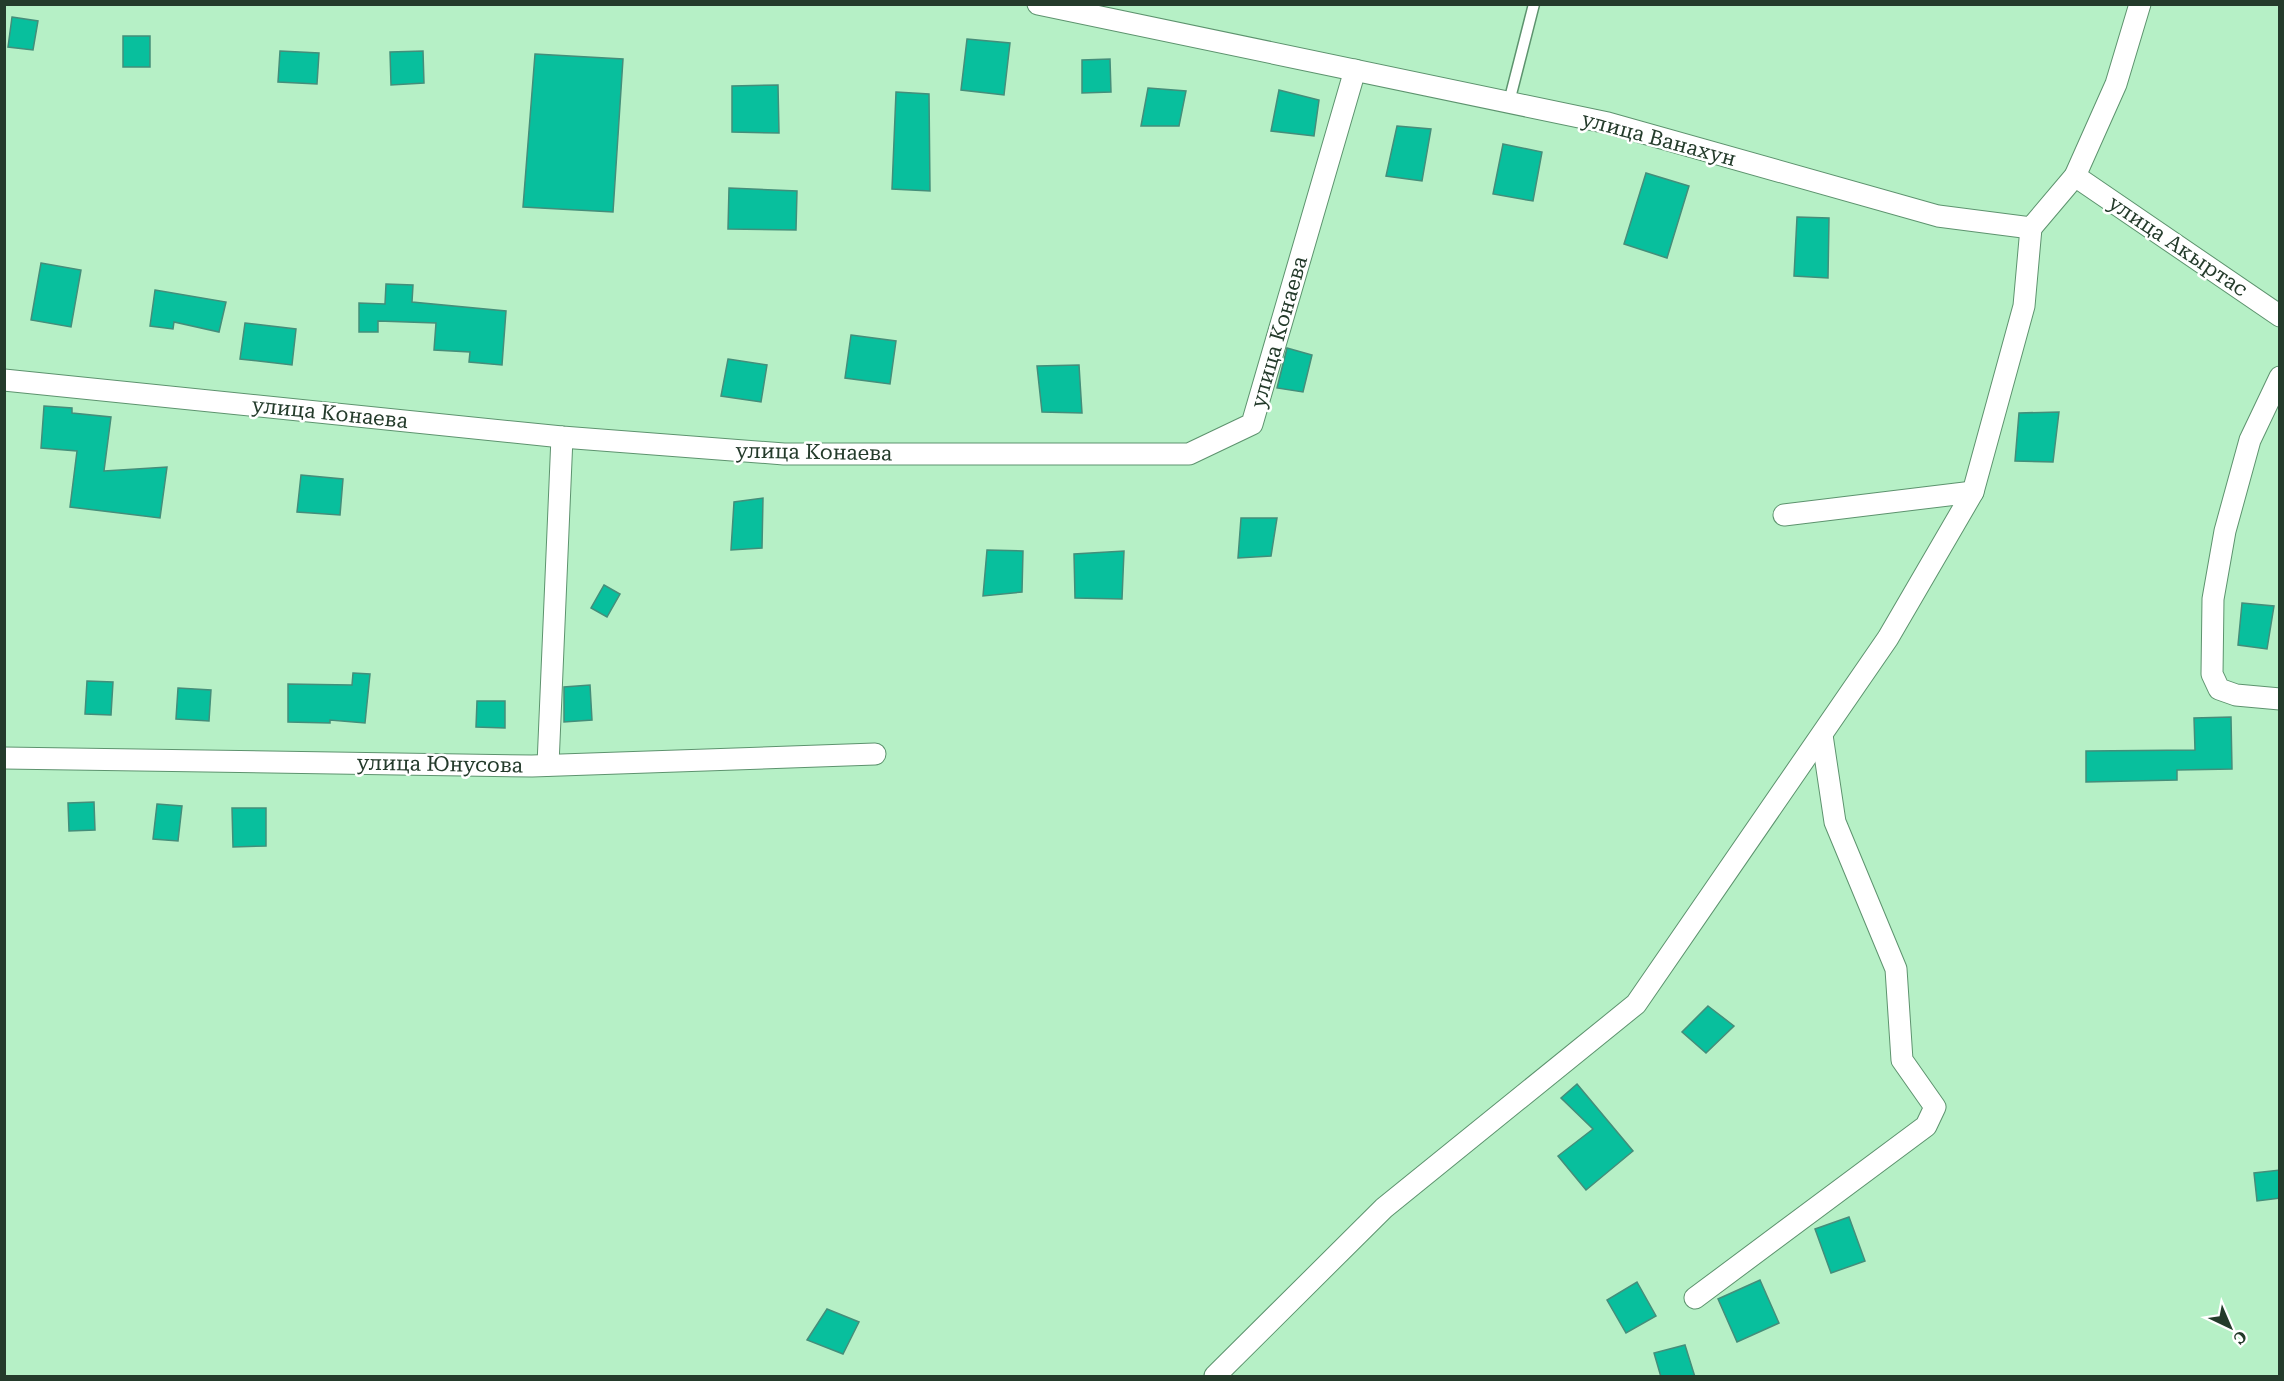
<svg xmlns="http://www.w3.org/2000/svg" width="2284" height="1381" font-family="'Roboto Serif',serif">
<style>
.building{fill:#08bf9d;stroke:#448e7a;stroke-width:1.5}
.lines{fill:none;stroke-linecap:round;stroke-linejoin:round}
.service-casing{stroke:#5d936e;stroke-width:13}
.minor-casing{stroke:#5d936e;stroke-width:23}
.service{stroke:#fff;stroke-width:10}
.minor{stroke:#fff;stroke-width:21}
.labels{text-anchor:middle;stroke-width:5;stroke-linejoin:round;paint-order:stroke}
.street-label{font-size:21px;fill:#243b2b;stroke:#fff}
</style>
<rect width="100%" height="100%" fill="#b6f0c6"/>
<!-- building -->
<g class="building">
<polygon points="12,17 38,21 33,50 8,47"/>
<rect x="123" y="36" width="27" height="31"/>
<polygon points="967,39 1010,43 1004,95 961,90"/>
<polygon points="280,51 319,53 317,84 278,82"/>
<polygon points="423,51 424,83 391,85 390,52"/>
<polygon points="535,54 623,59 613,212 523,207"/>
<polygon points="1110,59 1111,92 1082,93 1082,60"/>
<polygon points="778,85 779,133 732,132 732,86"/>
<polygon points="1148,88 1186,91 1179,126 1141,126"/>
<polygon points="1279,90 1319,100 1314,136 1271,131"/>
<polygon points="896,92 929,94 930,191 892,189"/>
<polygon points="1397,126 1431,129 1422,181 1386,176"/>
<polygon points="1503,144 1542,152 1533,201 1493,194"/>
<polygon points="1646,173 1689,186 1667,258 1624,244"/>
<polygon points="729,188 797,191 796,230 728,229"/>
<polygon points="1797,217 1829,218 1828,278 1794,276"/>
<polygon points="41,263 81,270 71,327 31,320"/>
<polygon points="386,284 413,285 412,302 506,311 502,365 469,362 470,352 434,350 436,323 378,321 378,332 359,332 359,303 385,304"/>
<polygon points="155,290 226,302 219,332 174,322 173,329 150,326"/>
<polygon points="245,323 296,329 292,365 240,359"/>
<polygon points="851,335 896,341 890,384 845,378"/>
<polygon points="1287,348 1312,355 1303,392 1277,388"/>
<polygon points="728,359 767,365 761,402 721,396"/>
<polygon points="1079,365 1082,413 1042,412 1037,366"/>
<polygon points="44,406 72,408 72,413 111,417 104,471 167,467 160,518 70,507 77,451 41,448"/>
<polygon points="2059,412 2053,462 2015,461 2019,413"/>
<polygon points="301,475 343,479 340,515 297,512"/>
<polygon points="763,498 762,548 731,550 734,502"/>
<polygon points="1241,518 1277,518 1271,556 1238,558"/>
<polygon points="987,550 1023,551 1022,592 983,596"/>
<polygon points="1124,551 1122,599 1075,598 1074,554"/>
<polygon points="604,585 620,594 607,617 591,608"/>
<polygon points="2242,603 2274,606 2267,649 2238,645"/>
<polygon points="353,673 370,674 365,723 330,720 330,723 288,722 288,684 352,685"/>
<polygon points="87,681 113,682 111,715 85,714"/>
<polygon points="590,685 592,720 564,722 564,687"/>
<polygon points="178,688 211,690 209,721 176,719"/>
<polygon points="477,701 505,701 505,728 476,727"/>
<polygon points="2231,717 2232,769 2177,770 2177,780 2086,782 2086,751 2195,750 2194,718"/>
<polygon points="94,802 95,830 69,831 68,803"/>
<polygon points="157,804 182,806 178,841 153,839"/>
<polygon points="232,808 266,808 266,846 233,847"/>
<polygon points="1708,1006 1734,1026 1706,1053 1682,1032"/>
<polygon points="1577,1084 1633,1151 1586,1190 1558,1156 1593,1129 1561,1098"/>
<polygon points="2280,1170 2280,1198 2257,1201 2254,1173"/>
<polygon points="1849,1217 1865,1261 1831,1273 1815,1229"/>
<polygon points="1760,1280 1779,1323 1737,1342 1718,1299"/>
<polygon points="1637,1282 1656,1316 1626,1333 1607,1300"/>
<polygon points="827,1309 859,1322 843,1354 807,1340"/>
<polygon points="1685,1345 1695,1377 1661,1377 1654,1353"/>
</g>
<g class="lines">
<!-- service casing -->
<g class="service-casing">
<polyline id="service" points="1509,102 1534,4"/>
</g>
<!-- minor casing -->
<g class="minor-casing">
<g id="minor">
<polyline points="1038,4 1608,123 1938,216 2031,228 2075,176 2116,84 2140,4"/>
<polyline points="2075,176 2280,316"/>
<polyline points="2280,377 2250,440 2225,531 2213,599 2212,674 2219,689 2236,695 2280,699"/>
<polyline points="4,380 562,437 784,454 1189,454 1252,424 1355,70"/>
<polyline points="1784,515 1973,492"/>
<polyline points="4,758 532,766 875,754"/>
<polyline points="548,765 562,437"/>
<polyline points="1695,1298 1926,1126 1935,1107 1902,1060 1896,969 1835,822 1822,735"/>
<polyline points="1215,1376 1384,1208 1636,1004 1888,638 1973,492 2024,306 2031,228"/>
</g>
</g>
<!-- service -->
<use href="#service" class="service"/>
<!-- minor -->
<use href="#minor" class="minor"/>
</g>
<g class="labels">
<!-- street labels -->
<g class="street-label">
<text transform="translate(1659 139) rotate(15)" y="7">улица Ванахун</text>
<text transform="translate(2178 246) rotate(34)" y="7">улица Акыртас</text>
<text transform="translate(1279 332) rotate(-74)" y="7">улица Конаева</text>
<text transform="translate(330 413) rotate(6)" y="7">улица Конаева</text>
<text transform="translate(814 452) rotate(1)" y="7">улица Конаева</text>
<text transform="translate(440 764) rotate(1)" y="7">улица Юнусова</text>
</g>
</g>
<!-- border -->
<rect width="2284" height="1381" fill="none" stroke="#243b2b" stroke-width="12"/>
<!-- north arrow -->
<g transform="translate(2230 1327) rotate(136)" stroke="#ffffff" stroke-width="4.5" paint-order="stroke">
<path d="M0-4.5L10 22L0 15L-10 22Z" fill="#243b2b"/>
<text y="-9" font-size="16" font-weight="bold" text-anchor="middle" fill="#243b2b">С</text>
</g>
</svg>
